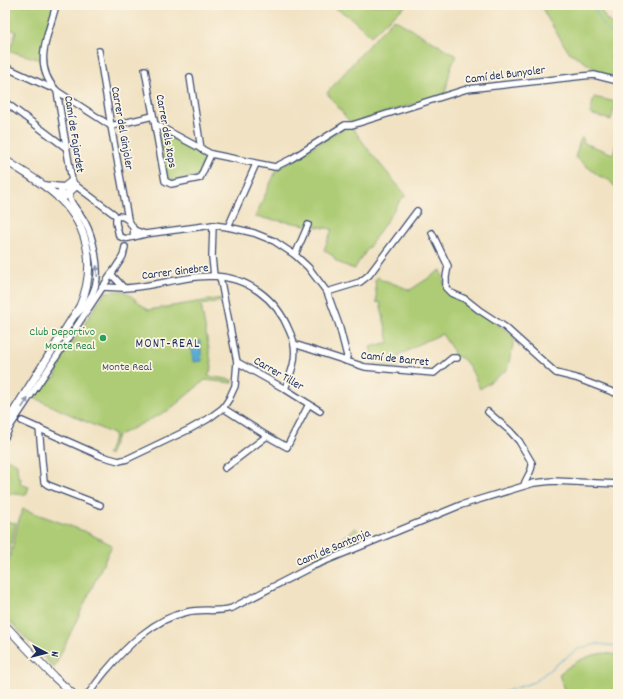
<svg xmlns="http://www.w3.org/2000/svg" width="623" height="699" font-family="Dekko,sans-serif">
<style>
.green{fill:#adcc74;stroke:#647e69}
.water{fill:#58acd4;stroke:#3a6e99}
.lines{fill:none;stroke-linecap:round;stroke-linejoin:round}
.stream{stroke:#58acd4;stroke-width:1}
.minor-casing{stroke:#3b4a6d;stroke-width:8}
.major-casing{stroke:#3b4a6d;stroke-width:9}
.minor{stroke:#fff;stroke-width:5.5}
.major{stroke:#fff;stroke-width:7}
.oneway{fill:#8d97ae}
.leisure-dot{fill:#2e9e5b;stroke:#fcf5e5;stroke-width:1.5}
.labels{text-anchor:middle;stroke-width:3.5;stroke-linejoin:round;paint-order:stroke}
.street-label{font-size:12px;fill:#1b2f5e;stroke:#fcf5e5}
.leisure-label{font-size:12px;fill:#27864d;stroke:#fcf5e5;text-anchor:end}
.park-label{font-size:12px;fill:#405664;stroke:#fcf5e5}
.neighbourhood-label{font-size:13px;letter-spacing:1px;fill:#1b2f5e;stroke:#fcf5e5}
</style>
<rect width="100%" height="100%" fill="#fcf5e5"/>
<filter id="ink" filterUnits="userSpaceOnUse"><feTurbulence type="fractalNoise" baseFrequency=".025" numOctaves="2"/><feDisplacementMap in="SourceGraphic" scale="8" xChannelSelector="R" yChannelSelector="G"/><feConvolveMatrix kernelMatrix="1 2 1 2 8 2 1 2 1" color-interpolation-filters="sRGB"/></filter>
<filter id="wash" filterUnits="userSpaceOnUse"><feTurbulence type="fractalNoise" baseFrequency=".012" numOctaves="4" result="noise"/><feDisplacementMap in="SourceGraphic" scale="16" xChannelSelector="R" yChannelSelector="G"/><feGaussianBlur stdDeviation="0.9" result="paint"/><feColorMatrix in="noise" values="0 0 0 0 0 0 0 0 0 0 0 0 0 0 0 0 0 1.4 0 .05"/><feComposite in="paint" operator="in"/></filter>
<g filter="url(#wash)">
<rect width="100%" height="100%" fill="#f1e2c3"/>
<!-- green -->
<g class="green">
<polygon points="5,5 54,5 41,60 10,51 16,31 5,28"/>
<polygon points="331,5 407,5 389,19 371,36 351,18"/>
<polygon points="542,5 598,5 606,19 618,30 618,47 616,47 610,58 618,61 618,78 604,75 568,51 545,14"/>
<polygon points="394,19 457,56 451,66 445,94 353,123 348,120 327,93 374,39"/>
<polygon points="594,97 616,102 611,120 590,114"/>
<polygon points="345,127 352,127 370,152 405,194 405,197 402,198 354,269 337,262 333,256 324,250 332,229 255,217 277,169"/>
<polygon points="158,129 207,156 198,176 172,181 167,179"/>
<polygon points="618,137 618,190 608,179 599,176 575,157 581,138 583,138 584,143 613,154"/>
<path d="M441,270L445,286L515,337L507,370L480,389C476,380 471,367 464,360C461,357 456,356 453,354L454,352L442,334L421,343L406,352L399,354L398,367L376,366L370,347L389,342L380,302L377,303L375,280L378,277L383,281L384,280L410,290Z"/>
<polygon points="125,291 148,310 222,298 222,301 201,305 212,367 208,376 232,380 232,383 205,380 169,410 117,436 109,455 107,455 115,435 32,397 31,393 56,377 57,372 57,363 64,355 105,292"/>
<polygon points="5,458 17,464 18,477 21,478 20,484 29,487 26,495 5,493"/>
<polygon points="23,509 84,531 112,545 54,668 5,616 5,573 9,562 18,523"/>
<polygon points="5,522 16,523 5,567"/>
<path d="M356,528L364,542L318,562L319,556C333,549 343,536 356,528Z"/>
<path d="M604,653L618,655V694H565L559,674C573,663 586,655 604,653Z"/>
</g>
<!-- water -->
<polygon class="water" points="200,341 202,361 193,362 191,342"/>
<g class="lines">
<!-- stream -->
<g class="stream">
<polyline points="592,5 604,26 618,40"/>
<polyline points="498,694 534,682 561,661 580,648 597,644 618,646"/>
</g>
</g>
</g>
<g filter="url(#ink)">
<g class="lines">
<!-- minor casing -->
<g class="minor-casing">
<g id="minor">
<path d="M56,5C49,34 31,65 57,91L72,181L75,185L114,214"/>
<polyline points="99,51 111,126 128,219"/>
<polyline points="5,67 49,87 53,87"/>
<polyline points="145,70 165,181 171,184 200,178 211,154"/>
<polyline points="190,77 201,149"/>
<polyline points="57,91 111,126 153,116"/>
<polyline points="5,102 65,147"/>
<polyline points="155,124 211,154 275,167 291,159 345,125 352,125 467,89 583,76 594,75 618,81"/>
<path d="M44,185L67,187L70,190C70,193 69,196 70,199C73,207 81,214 85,222C93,237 101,270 95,287C92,297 84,308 76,315"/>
<path d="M119,216C128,217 130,222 134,230L133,237C127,239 124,239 119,236L116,223V218Z"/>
<polyline points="213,225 212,257 214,276"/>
<polyline points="228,227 256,164"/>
<polyline points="432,233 448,266 446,277 446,288 451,293 465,299 479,310 505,327 556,373 576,378 618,394"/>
<polyline points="145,234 213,225 228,227 254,233 274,241 295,255 308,267 327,292 339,325 347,356 346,361"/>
<polyline points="133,237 145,234 134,230"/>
<polyline points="295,255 308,225"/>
<polyline points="102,287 124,288 111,274"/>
<path d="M124,288C153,287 182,276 212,276C247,277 276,298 289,330C291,335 294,340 294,345C297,360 290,375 285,389"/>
<polyline points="327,292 360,282 369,275 417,211"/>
<polyline points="294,344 365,367 434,373 452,358 457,358"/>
<polyline points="237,362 285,389 320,411"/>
<polyline points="223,408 267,436 287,447 309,404"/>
<path d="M488,412L510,431L519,441L532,463C533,471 526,477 524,485"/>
<polyline points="22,421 101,456 119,461 127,459 190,429 208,419 223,408 229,399 235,386 237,362 220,277"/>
<polyline points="39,428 44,482 48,485 100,505"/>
<polyline points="5,437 11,425 120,261 123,256 125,247"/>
<polyline points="225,468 267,436"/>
<path d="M88,694C94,687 99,679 105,672C126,647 153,619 187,612C203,608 216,613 232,608L313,566L461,505L534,483L553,481L618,484"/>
</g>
</g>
<!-- major casing -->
<g class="major-casing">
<g id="major">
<path d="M5,160C23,172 44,183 60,199C90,228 96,269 80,306L5,425"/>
<polyline points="59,198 62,189 72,181"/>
<polyline points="59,198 64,197 76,186"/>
<polyline points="5,625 54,677 73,694"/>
</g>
</g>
<!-- minor -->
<use href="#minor" class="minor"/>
<!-- major -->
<use href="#major" class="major"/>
</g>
<!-- one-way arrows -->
<defs><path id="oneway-solid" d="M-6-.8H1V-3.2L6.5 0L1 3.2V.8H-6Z"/></defs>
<g class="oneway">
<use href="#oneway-solid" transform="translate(97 271) rotate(-93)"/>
<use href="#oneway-solid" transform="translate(25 403) rotate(-57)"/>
</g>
</g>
<!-- markers -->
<circle class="leisure-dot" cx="103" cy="338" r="4"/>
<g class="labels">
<!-- street labels -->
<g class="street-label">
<text transform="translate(505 74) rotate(-7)" y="4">Camí del Bunyoler</text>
<text transform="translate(123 128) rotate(80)" y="4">Carrer del Ginjoler</text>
<text transform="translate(167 131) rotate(80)" y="4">Carrer dels Xops</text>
<text transform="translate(75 134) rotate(81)" y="4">Camí de Fajardet</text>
<text transform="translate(175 271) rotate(-7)" y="4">Carrer Ginebre</text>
<text transform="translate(395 358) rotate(6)" y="4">Camí de Barret</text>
<text transform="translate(279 373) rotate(30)" y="4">Carrer Tiller</text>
<text transform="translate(333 547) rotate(-23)" y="4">Camí de Santonja</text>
</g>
<!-- leisure labels -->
<g class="leisure-label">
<text x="95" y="335">Club Deportivo<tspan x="95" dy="14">Monte Real</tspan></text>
</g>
<!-- park labels -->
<g class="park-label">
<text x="127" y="370">Monte Real</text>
</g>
<!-- neighbourhood labels -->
<g class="neighbourhood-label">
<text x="168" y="347">MONT-REAL</text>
</g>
</g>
<!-- margin -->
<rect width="623" height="699" fill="none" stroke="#fcf5e5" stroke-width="20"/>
<!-- north arrow -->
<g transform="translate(46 653) rotate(97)" stroke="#fcf5e5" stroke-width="3" paint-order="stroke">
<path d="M0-3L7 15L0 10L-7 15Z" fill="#1b2f5e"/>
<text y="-6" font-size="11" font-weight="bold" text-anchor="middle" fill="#1b2f5e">N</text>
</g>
</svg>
